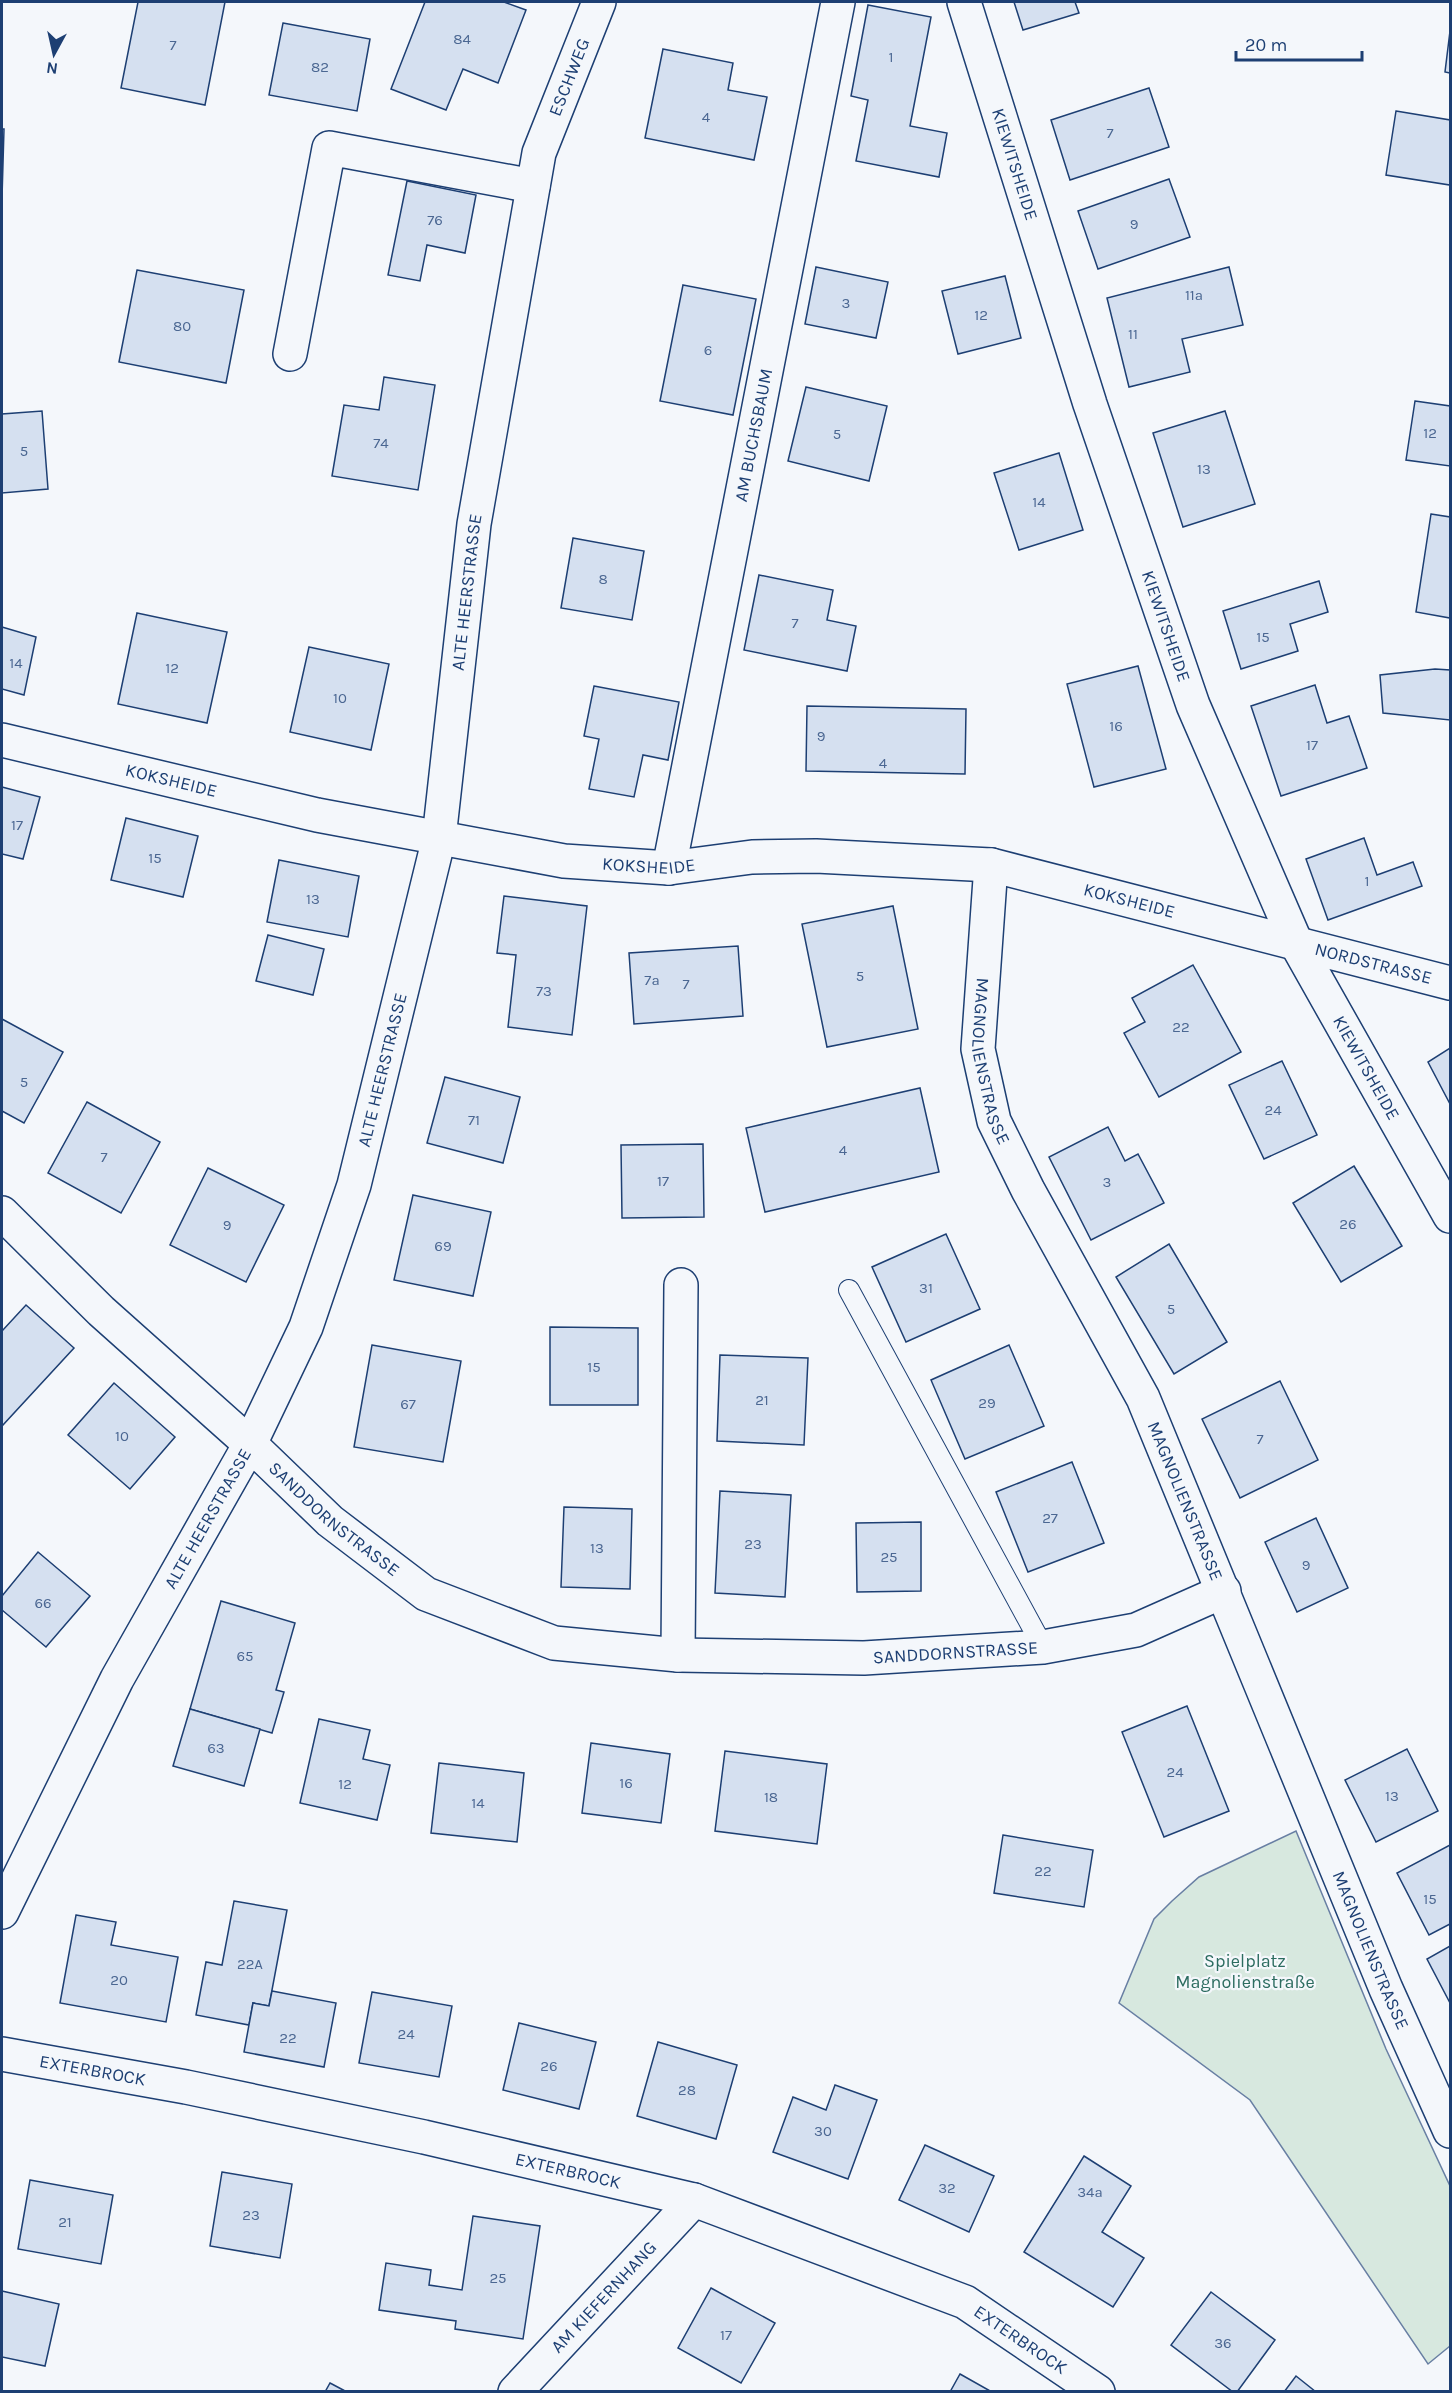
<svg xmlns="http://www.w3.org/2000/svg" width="1452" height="2393" font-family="Karla,sans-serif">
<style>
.green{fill:#d7e8df;stroke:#687fa3;stroke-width:1.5}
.building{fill:#d5e0f0;stroke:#1d3f73;stroke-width:1.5}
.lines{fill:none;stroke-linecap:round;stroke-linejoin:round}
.service-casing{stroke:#1d3f73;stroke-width:22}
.minor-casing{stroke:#1d3f73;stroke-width:36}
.service{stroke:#f4f7fb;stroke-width:20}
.minor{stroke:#f4f7fb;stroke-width:33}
.labels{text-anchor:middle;stroke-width:4.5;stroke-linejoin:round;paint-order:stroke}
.number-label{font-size:15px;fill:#4b6792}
.street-label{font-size:18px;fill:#1d3f73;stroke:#f4f7fb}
.park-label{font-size:18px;fill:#2c6c60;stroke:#f4f7fb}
</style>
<rect width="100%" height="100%" fill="#f4f7fb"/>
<!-- green -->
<polygon class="green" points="1296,1831 1386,2049 1450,2186 1450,2346 1428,2364 1250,2100 1119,2003 1154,1919 1172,1901 1199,1877"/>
<!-- building -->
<g class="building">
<polygon points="138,2 225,2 205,105 121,88"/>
<polygon points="425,2 504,2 526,10 498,83 463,69 446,110 391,89"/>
<polygon points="1014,2 1075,2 1079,13 1023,30"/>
<polygon points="868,5 931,17 910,126 947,133 939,177 856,161 868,100 851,96"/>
<polygon points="283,23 370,39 357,111 269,95"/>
<polygon points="1450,31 1450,73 1445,72"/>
<polygon points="663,49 733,63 728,90 767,97 754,160 645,138"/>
<polygon points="1149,88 1169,147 1070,180 1051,120"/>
<polygon points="1396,111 1450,120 1450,185 1386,175"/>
<polygon points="2,129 4,129 2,198"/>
<polygon points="1169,179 1190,237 1098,269 1078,211"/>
<polygon points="407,181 476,195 465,253 427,245 420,281 388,275"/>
<polygon points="816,267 888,282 876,338 805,324"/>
<polygon points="1229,267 1243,325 1182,339 1190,372 1129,387 1107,298"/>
<polygon points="137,270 244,290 226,383 119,362"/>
<polygon points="1005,276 1021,338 958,354 942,291"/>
<polygon points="683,285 756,299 733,415 660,401"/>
<polygon points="384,377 435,385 418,490 332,476 344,405 379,410"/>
<polygon points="806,387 887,406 869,481 788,461"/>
<polygon points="1415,401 1450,406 1450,466 1406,460"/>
<polygon points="42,411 48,489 2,493 2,414"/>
<polygon points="1225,411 1255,504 1183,527 1153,433"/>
<polygon points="1059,453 1083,530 1019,550 994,473"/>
<polygon points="1431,514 1450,517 1450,618 1416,612"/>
<polygon points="573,538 644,551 632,620 561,608"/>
<polygon points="759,575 833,590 827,620 856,626 847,671 744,650"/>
<polygon points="1319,581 1328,612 1290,624 1298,651 1241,669 1223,611"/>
<polygon points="137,613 227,632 207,723 118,704"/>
<polygon points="2,627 36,637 24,695 2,689"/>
<polygon points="309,647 389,664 371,750 290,732"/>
<polygon points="1138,666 1166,769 1094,787 1067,684"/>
<polygon points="1435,669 1450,670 1450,720 1383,713 1380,675"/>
<polygon points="1315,685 1327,723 1349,716 1367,768 1281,796 1251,706"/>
<polygon points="594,686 679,702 668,760 643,755 634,797 589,789 599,739 584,736"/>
<polygon points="807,706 966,709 965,774 806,771"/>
<polygon points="2,787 40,797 23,859 2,854"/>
<polygon points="126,818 198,836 183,897 111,880"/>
<polygon points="1364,838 1377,875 1413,862 1422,886 1328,920 1306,859"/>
<polygon points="279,860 359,876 348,937 267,922"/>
<polygon points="504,896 587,906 572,1035 508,1027 516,955 497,953"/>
<polygon points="893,906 918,1029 827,1047 802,924"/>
<polygon points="268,935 324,949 313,995 256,981"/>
<polygon points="738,946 743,1016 634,1024 629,953"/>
<polygon points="1193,965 1241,1052 1159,1097 1124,1033 1145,1022 1132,998"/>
<polygon points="2,1019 63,1052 24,1123 2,1111"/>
<polygon points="1450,1048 1450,1104 1428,1062"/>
<polygon points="1282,1061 1317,1135 1264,1159 1229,1085"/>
<polygon points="445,1077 520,1097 503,1163 427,1143"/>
<polygon points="920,1088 939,1172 765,1212 746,1128"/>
<polygon points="87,1102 160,1142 121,1213 48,1173"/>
<polygon points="1108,1127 1125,1161 1138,1154 1164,1203 1091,1240 1049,1157"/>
<polygon points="703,1144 704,1217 622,1218 621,1145"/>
<polygon points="1354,1166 1402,1246 1341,1282 1293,1203"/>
<polygon points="208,1168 284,1205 246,1282 170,1245"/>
<polygon points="413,1195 491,1212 473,1296 394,1280"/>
<polygon points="946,1234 980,1309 906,1342 872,1267"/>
<polygon points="1169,1244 1227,1342 1174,1374 1116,1277"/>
<polygon points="26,1305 74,1348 2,1426 2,1331"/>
<polygon points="550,1327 638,1328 638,1405 550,1405"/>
<polygon points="372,1345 461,1361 443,1462 354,1447"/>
<polygon points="1009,1345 1044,1426 965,1459 931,1380"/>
<polygon points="720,1355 808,1358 804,1445 717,1441"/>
<polygon points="1280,1381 1318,1460 1240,1498 1202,1419"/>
<polygon points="114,1383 175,1437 130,1489 68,1435"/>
<polygon points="1072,1462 1104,1543 1028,1572 996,1492"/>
<polygon points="720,1491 791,1495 785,1597 715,1593"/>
<polygon points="564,1507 632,1509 630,1589 561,1587"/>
<polygon points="1316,1518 1348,1588 1297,1612 1265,1542"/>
<polygon points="921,1522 921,1591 857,1592 856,1523"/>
<polygon points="38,1552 90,1596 46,1647 2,1610 2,1596"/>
<polygon points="221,1601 295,1623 276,1690 284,1692 272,1733 190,1709"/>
<polygon points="1187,1706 1229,1811 1164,1837 1122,1732"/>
<polygon points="190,1709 260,1729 244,1786 173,1766"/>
<polygon points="319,1719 370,1730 363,1759 390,1765 377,1820 300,1803"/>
<polygon points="591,1743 670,1754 661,1823 582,1813"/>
<polygon points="1407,1749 1438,1811 1376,1842 1345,1780"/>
<polygon points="725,1751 827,1764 817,1844 715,1831"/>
<polygon points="439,1763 524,1773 517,1842 431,1833"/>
<polygon points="1003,1835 1093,1850 1084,1907 994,1893"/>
<polygon points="1450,1845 1450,1924 1429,1935 1397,1873"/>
<polygon points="234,1901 287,1910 269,2006 253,2003 249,2025 196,2015 206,1962 222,1965"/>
<polygon points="76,1915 116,1922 111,1945 178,1957 166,2022 60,2003"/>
<polygon points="1450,1946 1450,2003 1427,1959"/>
<polygon points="272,1991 336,2003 324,2067 244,2052 253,2003 269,2006"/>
<polygon points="372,1992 452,2006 439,2077 359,2063"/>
<polygon points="519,2023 596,2042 579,2109 503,2090"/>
<polygon points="658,2042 737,2065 716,2139 637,2116"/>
<polygon points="835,2085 877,2100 848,2179 773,2152 793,2097 826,2110"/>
<polygon points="925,2145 994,2176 969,2232 899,2200"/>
<polygon points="1084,2156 1131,2186 1102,2232 1144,2258 1113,2307 1024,2252"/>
<polygon points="222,2172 292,2184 280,2258 210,2246"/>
<polygon points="30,2180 113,2195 101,2264 18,2249"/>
<polygon points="473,2216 540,2226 523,2339 455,2329 456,2321 379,2310 386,2263 431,2270 429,2285 462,2290"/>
<polygon points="711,2288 775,2323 741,2383 678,2348"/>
<polygon points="2,2291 59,2304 45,2366 2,2357"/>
<polygon points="1211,2292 1275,2340 1237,2392 1233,2392 1171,2345"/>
<polygon points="960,2374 992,2392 950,2392"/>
<polygon points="1296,2376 1316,2392 1284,2392"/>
<polygon points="330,2383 347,2392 325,2392"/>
</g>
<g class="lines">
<!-- service casing -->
<g class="service-casing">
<polyline id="service" points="849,1290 1043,1647"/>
</g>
<!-- minor casing -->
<g class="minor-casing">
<g id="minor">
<path id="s1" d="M964,2L1090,404L1193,705L1297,945L1450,1216"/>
<polyline points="290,354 329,148 533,186"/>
<path id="s2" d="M2,740L317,815L564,861L669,868L752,857L816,856L991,865L1450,983"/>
<path id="s3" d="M991,865L978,1049L994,1121L1028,1190L1143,1398L1386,1989L1450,2131"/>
<path id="s4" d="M669,868L838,2"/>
<path id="s5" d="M2,1213L101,1311L250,1444L330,1521L426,1594L554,1643L678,1655L864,1658L1043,1647L1136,1630L1224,1591"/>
<polyline points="678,1655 681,1285"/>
<path id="s6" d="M2,1912L117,1679L250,1444L306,1327L354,1185L439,838L474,524L539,153L599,2"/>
<path id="s7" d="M2,2054L186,2087L424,2137L694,2200L965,2302L1098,2392"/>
<path id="s8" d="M515,2392L694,2200"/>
</g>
</g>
<!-- service -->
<use href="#service" class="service"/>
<!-- minor -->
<use href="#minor" class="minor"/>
</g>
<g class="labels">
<!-- number labels -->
<g class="number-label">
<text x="462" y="44">84</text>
<text x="173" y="50">7</text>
<text x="891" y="62">1</text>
<text x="320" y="72">82</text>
<text x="706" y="122">4</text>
<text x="1110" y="138">7</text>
<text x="435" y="225">76</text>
<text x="1134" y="229">9</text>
<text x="1194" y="300">11a</text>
<text x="846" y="308">3</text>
<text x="981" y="320">12</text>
<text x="182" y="331">80</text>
<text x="1133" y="339">11</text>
<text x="708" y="355">6</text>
<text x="1430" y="438">12</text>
<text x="837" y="439">5</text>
<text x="381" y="448">74</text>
<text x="24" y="456">5</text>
<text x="1204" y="474">13</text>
<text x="1039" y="507">14</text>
<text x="603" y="584">8</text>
<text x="795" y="628">7</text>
<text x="1263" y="642">15</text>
<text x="16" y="668">14</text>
<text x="172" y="673">12</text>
<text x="340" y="703">10</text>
<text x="1116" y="731">16</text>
<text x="821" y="741">9</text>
<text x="1312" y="750">17</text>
<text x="883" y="768">4</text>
<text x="17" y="830">17</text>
<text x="155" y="863">15</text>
<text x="1367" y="886">1</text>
<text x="313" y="904">13</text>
<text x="860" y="981">5</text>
<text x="652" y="985">7a</text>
<text x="686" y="989">7</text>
<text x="544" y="996">73</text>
<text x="1181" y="1032">22</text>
<text x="24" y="1087">5</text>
<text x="1273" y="1115">24</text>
<text x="474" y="1125">71</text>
<text x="843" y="1155">4</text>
<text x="104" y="1162">7</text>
<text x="663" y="1186">17</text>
<text x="1107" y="1187">3</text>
<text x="1348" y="1229">26</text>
<text x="227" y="1230">9</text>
<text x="443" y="1251">69</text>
<text x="926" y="1293">31</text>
<text x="1171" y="1314">5</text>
<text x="594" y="1372">15</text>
<text x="762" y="1405">21</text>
<text x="987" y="1408">29</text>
<text x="408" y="1409">67</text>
<text x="122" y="1441">10</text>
<text x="1260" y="1444">7</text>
<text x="1050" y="1523">27</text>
<text x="753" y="1549">23</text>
<text x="597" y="1553">13</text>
<text x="889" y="1562">25</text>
<text x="1306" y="1570">9</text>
<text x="43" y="1608">66</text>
<text x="245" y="1661">65</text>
<text x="216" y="1753">63</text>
<text x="1175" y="1777">24</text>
<text x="626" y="1788">16</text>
<text x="345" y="1789">12</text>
<text x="1392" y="1801">13</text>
<text x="771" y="1802">18</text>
<text x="478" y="1808">14</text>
<text x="1043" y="1876">22</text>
<text x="1430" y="1904">15</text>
<text x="250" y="1969">22A</text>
<text x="119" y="1985">20</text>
<text x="406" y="2039">24</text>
<text x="288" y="2043">22</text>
<text x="549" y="2071">26</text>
<text x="687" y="2095">28</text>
<text x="823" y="2136">30</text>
<text x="947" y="2193">32</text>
<text x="1090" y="2197">34a</text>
<text x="251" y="2220">23</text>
<text x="65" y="2227">21</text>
<text x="498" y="2283">25</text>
<text x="726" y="2340">17</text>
<text x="1223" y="2348">36</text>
</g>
<!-- street labels -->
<g class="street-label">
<text dy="6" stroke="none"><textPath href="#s6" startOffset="1941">ESCHWEG</textPath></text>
<text dy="6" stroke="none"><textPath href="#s1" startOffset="170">KIEWITSHEIDE</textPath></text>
<text dy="6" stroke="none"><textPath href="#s4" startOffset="441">AM BUCHSBAUM</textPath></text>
<text dy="6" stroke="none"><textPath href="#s6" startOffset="1414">ALTE HEERSTRASSE</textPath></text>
<text dy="6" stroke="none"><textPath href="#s1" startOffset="656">KIEWITSHEIDE</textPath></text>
<text dy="6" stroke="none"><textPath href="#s2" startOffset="174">KOKSHEIDE</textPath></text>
<text dy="6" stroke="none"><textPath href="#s2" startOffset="660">KOKSHEIDE</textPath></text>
<text dy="6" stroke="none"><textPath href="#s2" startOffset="1146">KOKSHEIDE</textPath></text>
<text dy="6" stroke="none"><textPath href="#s2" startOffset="1398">NORDSTRASSE</textPath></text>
<text dy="6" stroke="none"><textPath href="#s3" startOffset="198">MAGNOLIENSTRASSE</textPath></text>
<text dy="6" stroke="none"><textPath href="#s1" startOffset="1142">KIEWITSHEIDE</textPath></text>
<text dy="6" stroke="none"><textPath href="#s6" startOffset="928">ALTE HEERSTRASSE</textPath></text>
<text dy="6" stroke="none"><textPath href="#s3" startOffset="684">MAGNOLIENSTRASSE</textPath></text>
<text dy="6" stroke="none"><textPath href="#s5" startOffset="452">SANDDORNSTRASSE</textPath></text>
<text dy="6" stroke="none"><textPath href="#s6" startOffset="444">ALTE HEERSTRASSE</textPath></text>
<text dy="6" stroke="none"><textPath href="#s5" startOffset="1110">SANDDORNSTRASSE</textPath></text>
<text dy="6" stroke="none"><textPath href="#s3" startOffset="1170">MAGNOLIENSTRASSE</textPath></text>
<text dy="6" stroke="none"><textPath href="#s7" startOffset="92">EXTERBROCK</textPath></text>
<text dy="6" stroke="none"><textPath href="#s7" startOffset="578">EXTERBROCK</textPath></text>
<text dy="6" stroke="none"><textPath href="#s8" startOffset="130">AM KIEFERNHANG</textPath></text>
<text dy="6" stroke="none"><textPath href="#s7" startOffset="1064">EXTERBROCK</textPath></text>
</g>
<!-- park labels -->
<g class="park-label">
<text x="1245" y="1967">Spielplatz<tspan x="1245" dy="21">Magnolienstraße</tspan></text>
</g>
</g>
<!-- border -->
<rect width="1452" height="2393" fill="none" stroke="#1d3f73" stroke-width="6"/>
<!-- north arrow -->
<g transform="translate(54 54) rotate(188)" stroke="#f4f7fb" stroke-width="4.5" paint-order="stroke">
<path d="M0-4.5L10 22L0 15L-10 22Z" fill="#1d3f73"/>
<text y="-9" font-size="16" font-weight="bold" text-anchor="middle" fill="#1d3f73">N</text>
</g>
<!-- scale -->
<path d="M1236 51v9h126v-9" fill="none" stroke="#1d3f73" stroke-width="3"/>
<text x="1245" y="51" font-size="18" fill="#1d3f73" stroke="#f4f7fb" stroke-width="4.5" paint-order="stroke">20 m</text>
</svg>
